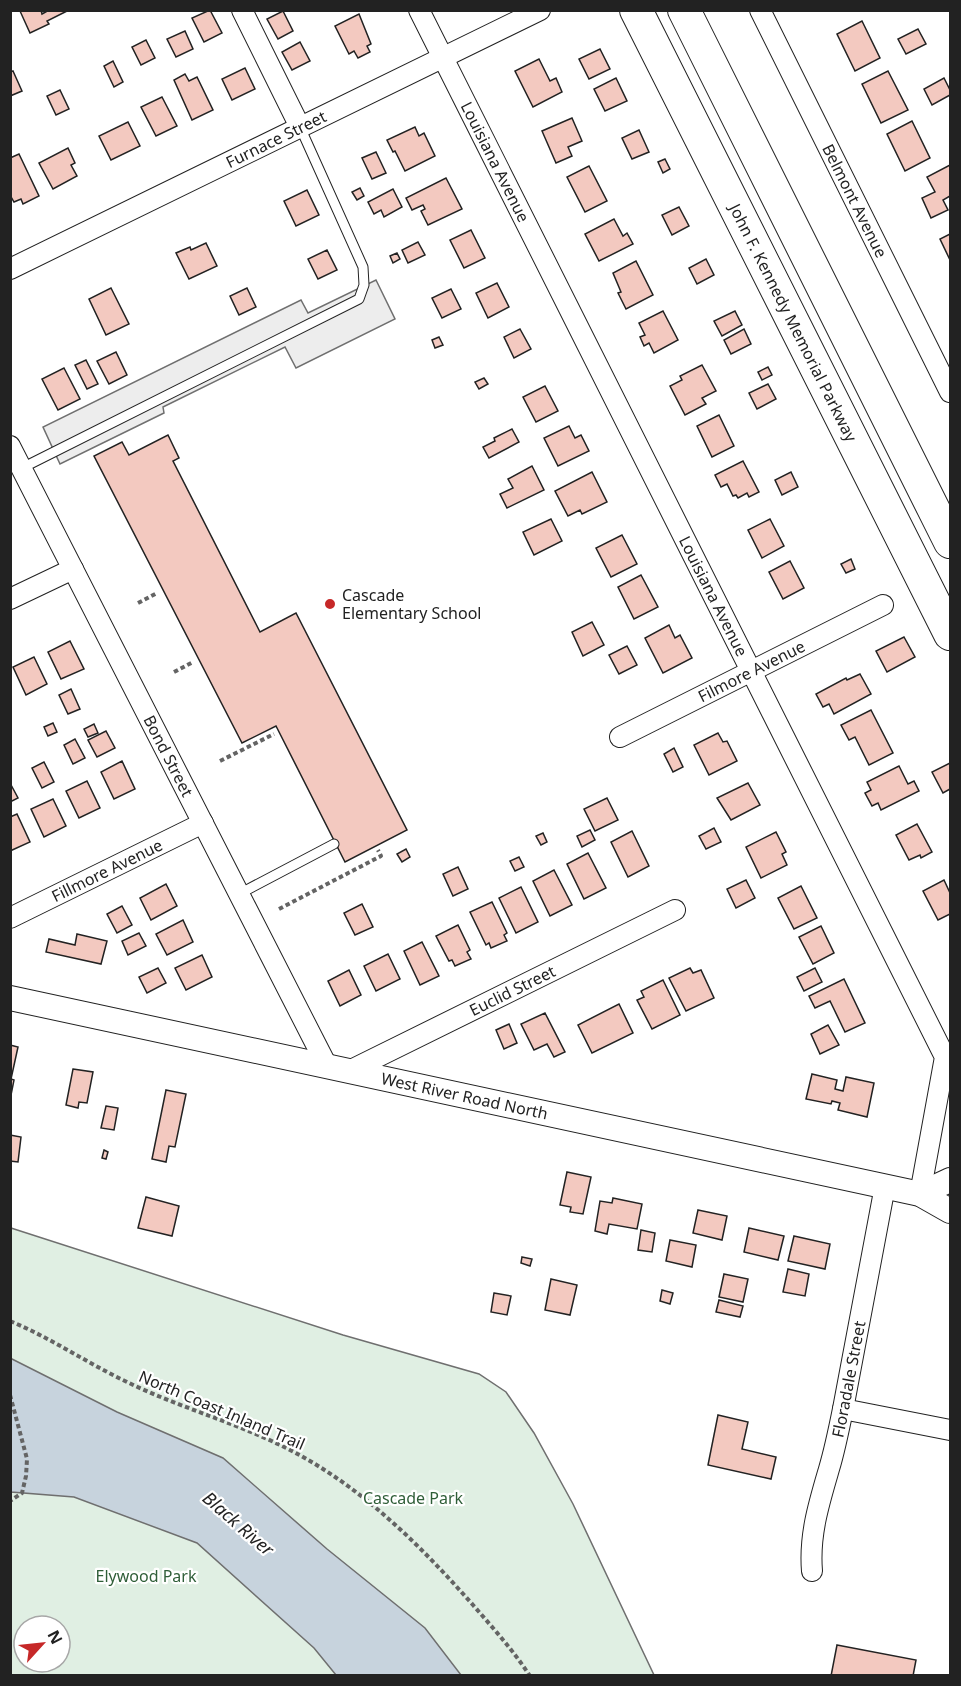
<svg xmlns="http://www.w3.org/2000/svg" width="961" height="1686" font-family="'Noto Sans',sans-serif">
<style>
.green{fill:#e0efe3;stroke:#6f6f6f;stroke-width:1.5;fill-rule:evenodd}
.parking{fill:#ededed;stroke:#6f6f6f;stroke-width:1.5}
.water{fill:#c7d3dd;stroke:#6f6f6f;stroke-width:1.5}
.building{fill:#f3c9c0;stroke:#222;stroke-width:1.5}
.lines{fill:none;stroke-linecap:round;stroke-linejoin:round}
.service-casing{stroke:#222;stroke-width:11}
.minor-casing{stroke:#222;stroke-width:22}
.tertiary-casing{stroke:#222;stroke-width:26}
.trunk-casing{stroke:#222;stroke-width:34}
.path{stroke:#646464;stroke-width:4;stroke-dasharray:4.5 3;stroke-linecap:butt}
.service{stroke:#fff;stroke-width:9}
.minor{stroke:#fff;stroke-width:20}
.tertiary{stroke:#fff;stroke-width:24}
.trunk{stroke:#fff;stroke-width:32}
.poi-dot{fill:#c62828;stroke:#fff;stroke-width:2}
.labels{text-anchor:middle;stroke-width:4.5;stroke-linejoin:round;paint-order:stroke}
.street-label{font-size:16px;fill:#222;stroke:#fff}
.poi-label{font-size:16px;fill:#222;stroke:#fff;text-anchor:start}
.park-label{font-size:16px;fill:#2f5e38;stroke:#fff}
.water-label{font-size:18px;font-style:italic;fill:#222;stroke:#fff}
</style>
<rect width="100%" height="100%" fill="#fff"/>
<!-- green -->
<path class="green" d="M11,1228L343,1335L479,1374L506,1392L534,1433L573,1504L654,1675L11,1676ZM24,1626H60V1662H24Z"/>
<!-- parking -->
<polygon class="parking" points="376,280 395,319 296,368 285,347 163,407 164,413 60,464 43,427 301,300 308,313"/>
<!-- water -->
<polygon class="water" points="10,1358 117,1412 223,1458 327,1549 425,1628 461,1675 336,1675 314,1648 197,1543 74,1497 11,1492"/>
<!-- building -->
<g class="building">
<polygon points="21,10 41,10 42,14 49,10 69,10 47,21 49,24 30,33 20,11"/>
<polygon points="210,10 222,33 204,42 192,18"/>
<polygon points="283,11 293,31 278,39 267,19"/>
<polygon points="359,14 371,44 367,46 370,52 358,58 354,51 349,54 335,26"/>
<polygon points="862,21 880,58 855,71 837,34"/>
<polygon points="918,29 926,44 906,54 898,39"/>
<polygon points="185,31 193,49 176,57 167,39"/>
<polygon points="146,40 155,58 141,65 132,47"/>
<polygon points="300,42 310,61 292,70 282,52"/>
<polygon points="600,49 610,69 589,79 579,59"/>
<polygon points="539,59 550,81 556,78 562,92 533,107 515,71"/>
<polygon points="113,61 123,82 114,87 104,66"/>
<polygon points="245,68 255,89 232,100 222,79"/>
<polygon points="13,71 22,91 10,96 10,72"/>
<polygon points="888,71 908,110 881,123 862,84"/>
<polygon points="185,74 189,81 197,77 213,110 192,120 174,80"/>
<polygon points="616,78 627,101 605,111 594,89"/>
<polygon points="944,78 950,90 950,95 932,105 924,89"/>
<polygon points="60,90 69,109 56,115 47,96"/>
<polygon points="162,97 177,126 156,136 141,107"/>
<polygon points="572,118 582,141 568,147 572,156 556,163 542,131"/>
<polygon points="912,121 930,158 905,171 887,134"/>
<polygon points="128,122 140,146 111,160 99,136"/>
<polygon points="415,127 419,136 424,133 435,156 405,171 395,151 393,152 387,140"/>
<polygon points="639,130 649,152 632,159 622,138"/>
<polygon points="68,148 75,163 71,165 77,176 53,189 39,163"/>
<polygon points="376,152 386,173 372,179 362,158"/>
<polygon points="19,154 39,196 23,204 21,199 14,202 10,195 10,158"/>
<polygon points="665,159 670,169 663,173 658,162"/>
<polygon points="950,165 950,196 943,200 948,210 931,218 922,198 935,192 927,177"/>
<polygon points="589,166 607,201 585,212 567,177"/>
<polygon points="446,178 462,209 428,225 421,211 425,209 423,205 412,210 406,198"/>
<polygon points="360,188 364,196 357,200 352,192"/>
<polygon points="393,189 402,207 384,217 381,210 374,214 368,202"/>
<polygon points="307,190 319,215 296,226 284,201"/>
<polygon points="679,207 689,226 672,235 662,215"/>
<polygon points="614,219 623,236 627,233 633,244 599,261 585,234"/>
<polygon points="471,230 485,258 464,268 450,240"/>
<polygon points="950,234 950,260 940,239"/>
<polygon points="418,242 425,255 408,263 402,250"/>
<polygon points="206,243 217,266 189,279 176,253 190,247 191,250"/>
<polygon points="327,250 337,270 318,279 308,259"/>
<polygon points="397,253 400,259 393,263 390,256"/>
<polygon points="706,259 714,275 697,284 689,268"/>
<polygon points="636,261 653,295 626,309 618,293 621,292 613,273"/>
<polygon points="497,283 509,307 488,318 476,293"/>
<polygon points="111,288 129,324 106,335 89,299"/>
<polygon points="247,288 256,307 239,315 230,296"/>
<polygon points="451,289 461,309 442,318 432,298"/>
<polygon points="663,311 678,340 654,353 649,343 644,346 640,337 645,335 639,323"/>
<polygon points="735,311 742,325 722,336 714,321"/>
<polygon points="520,329 531,349 514,358 504,337"/>
<polygon points="744,329 751,344 731,354 724,340"/>
<polygon points="439,337 443,345 435,348 432,340"/>
<polygon points="116,352 127,375 109,384 97,361"/>
<polygon points="86,360 98,384 87,389 75,365"/>
<polygon points="702,365 716,391 702,398 706,404 685,415 670,386 682,380 680,376"/>
<polygon points="768,367 772,375 762,380 758,372"/>
<polygon points="64,368 80,399 58,410 42,379"/>
<polygon points="484,378 488,384 479,389 475,382"/>
<polygon points="768,384 776,399 757,409 749,393"/>
<polygon points="545,386 558,411 536,422 523,397"/>
<polygon points="719,415 734,446 712,457 697,426"/>
<polygon points="569,426 575,438 581,435 589,451 558,466 544,438"/>
<polygon points="512,429 519,442 489,458 483,447 495,441 494,438"/>
<polygon points="168,435 179,458 173,461 260,632 296,613 407,830 345,862 276,726 242,743 94,456 122,442 129,455"/>
<polygon points="743,461 759,492 749,497 747,493 738,498 736,495 733,496 727,484 721,487 715,475"/>
<polygon points="532,466 544,490 507,508 500,494 513,488 508,479"/>
<polygon points="592,472 607,502 582,514 580,510 568,516 555,491"/>
<polygon points="791,472 798,487 782,495 775,480"/>
<polygon points="551,519 562,541 534,555 523,532"/>
<polygon points="770,519 784,546 762,558 748,530"/>
<polygon points="622,535 637,564 611,577 596,548"/>
<polygon points="851,559 855,569 846,573 841,564"/>
<polygon points="790,561 804,588 783,599 769,572"/>
<polygon points="641,575 658,607 634,619 618,587"/>
<polygon points="592,622 604,645 583,656 572,632"/>
<polygon points="669,625 675,638 680,635 692,658 663,673 645,638"/>
<polygon points="904,637 915,657 887,672 876,651"/>
<polygon points="70,641 84,669 61,679 48,652"/>
<polygon points="627,646 637,665 619,674 609,655"/>
<polygon points="34,657 47,684 26,695 13,667"/>
<polygon points="860,674 871,694 834,714 829,704 823,707 816,694 846,678 847,680"/>
<polygon points="71,689 80,709 68,714 59,695"/>
<polygon points="871,710 893,753 869,765 855,737 849,740 841,725"/>
<polygon points="53,723 57,732 48,736 44,727"/>
<polygon points="94,724 98,733 88,737 84,729"/>
<polygon points="106,731 115,748 97,757 88,740"/>
<polygon points="718,733 723,742 727,741 737,761 709,775 694,745"/>
<polygon points="75,739 85,758 73,764 64,745"/>
<polygon points="674,748 683,767 673,772 664,754"/>
<polygon points="122,761 135,789 114,799 101,772"/>
<polygon points="44,762 54,782 42,788 32,768"/>
<polygon points="950,763 950,789 943,793 932,772"/>
<polygon points="899,766 908,784 914,781 919,791 881,810 878,803 872,806 865,793 871,790 867,782"/>
<polygon points="87,781 100,808 79,818 66,791"/>
<polygon points="10,783 18,798 10,802"/>
<polygon points="748,783 760,805 731,820 717,798"/>
<polygon points="607,798 618,820 595,831 584,809"/>
<polygon points="53,799 66,826 44,837 31,809"/>
<polygon points="17,814 30,842 10,851 10,817"/>
<polygon points="917,824 932,852 921,858 920,855 909,860 896,835"/>
<polygon points="714,828 721,842 706,849 699,836"/>
<polygon points="590,830 595,840 582,847 577,836"/>
<polygon points="632,831 649,866 628,877 611,842"/>
<polygon points="776,832 786,852 782,854 787,865 761,878 746,847"/>
<polygon points="543,833 547,842 541,845 536,836"/>
<polygon points="406,849 410,857 402,862 397,854"/>
<polygon points="588,853 606,888 584,899 567,864"/>
<polygon points="519,857 524,867 515,871 510,861"/>
<polygon points="458,867 468,889 453,896 443,874"/>
<polygon points="554,870 572,905 550,916 533,881"/>
<polygon points="746,880 755,898 736,908 727,889"/>
<polygon points="944,880 950,893 950,914 938,920 923,891"/>
<polygon points="166,884 177,906 151,920 140,898"/>
<polygon points="801,886 817,918 794,929 778,898"/>
<polygon points="521,887 538,922 516,933 499,898"/>
<polygon points="492,902 507,933 504,935 507,941 491,948 489,943 486,945 470,912"/>
<polygon points="362,904 373,927 355,935 344,913"/>
<polygon points="122,906 132,925 117,933 107,914"/>
<polygon points="183,920 193,942 167,955 156,934"/>
<polygon points="458,925 470,950 467,952 471,959 455,966 452,960 449,961 436,936"/>
<polygon points="821,926 834,953 813,964 799,937"/>
<polygon points="139,933 146,946 128,955 122,941"/>
<polygon points="77,934 107,941 101,964 46,952 49,939 75,945"/>
<polygon points="422,942 439,976 420,985 404,951"/>
<polygon points="388,954 400,979 376,991 364,966"/>
<polygon points="202,955 212,977 186,990 175,968"/>
<polygon points="158,968 166,983 147,993 139,977"/>
<polygon points="690,968 693,973 701,970 714,998 686,1011 669,978"/>
<polygon points="815,968 822,982 804,991 797,977"/>
<polygon points="349,970 361,995 340,1006 328,981"/>
<polygon points="844,979 865,1023 845,1032 830,1001 815,1008 809,996"/>
<polygon points="663,980 680,1015 652,1029 637,1000 644,997 641,991"/>
<polygon points="619,1004 633,1033 592,1053 578,1025"/>
<polygon points="545,1013 565,1052 554,1057 547,1044 534,1050 521,1024"/>
<polygon points="509,1024 517,1043 504,1049 496,1030"/>
<polygon points="828,1025 839,1045 820,1054 811,1034"/>
<polygon points="10,1045 18,1047 11,1079 14,1080 10,1100"/>
<polygon points="73,1069 93,1072 87,1103 79,1102 78,1108 66,1105"/>
<polygon points="812,1074 837,1080 835,1089 843,1091 846,1077 874,1083 867,1117 838,1110 840,1103 832,1101 831,1104 806,1099"/>
<polygon points="166,1090 186,1094 175,1147 169,1146 166,1162 152,1159"/>
<polygon points="106,1106 118,1108 114,1130 101,1128"/>
<polygon points="10,1135 21,1137 18,1162 10,1161"/>
<polygon points="104,1150 108,1152 106,1159 102,1158"/>
<polygon points="567,1172 591,1177 583,1214 570,1212 571,1207 560,1205"/>
<polygon points="146,1197 179,1206 172,1236 138,1228"/>
<polygon points="613,1198 642,1204 637,1229 609,1224 607,1234 595,1231 600,1201 612,1203"/>
<polygon points="698,1210 727,1216 722,1240 693,1233"/>
<polygon points="749,1228 784,1236 778,1260 744,1252"/>
<polygon points="641,1230 655,1233 652,1252 638,1250"/>
<polygon points="794,1236 830,1244 825,1269 788,1261"/>
<polygon points="670,1240 696,1245 692,1267 666,1261"/>
<polygon points="522,1257 532,1259 530,1266 521,1263"/>
<polygon points="788,1269 809,1274 805,1296 783,1292"/>
<polygon points="724,1274 748,1279 743,1302 719,1297"/>
<polygon points="551,1279 577,1285 570,1315 545,1310"/>
<polygon points="662,1290 673,1293 670,1304 660,1301"/>
<polygon points="494,1293 511,1296 507,1315 491,1312"/>
<polygon points="719,1300 743,1306 740,1317 716,1312"/>
<polygon points="718,1415 748,1422 742,1449 776,1457 771,1479 708,1465"/>
<polygon points="837,1645 916,1660 913,1676 831,1676"/>
</g>
<g class="lines">
<!-- service casing -->
<g class="service-casing">
<g id="service">
<polyline points="22,468 359,299 364,285 363,267 300,127"/>
<polyline points="239,894 334,844"/>
</g>
</g>
<!-- minor casing -->
<g class="minor-casing">
<g id="minor">
<polyline points="242,10 300,127"/>
<path id="s1" d="M419,10L945,1057L920,1194"/>
<path id="s2" d="M760,10L950,392"/>
<path id="s3" d="M10,269L540,10"/>
<path id="s4" d="M10,446L327,1066"/>
<polyline points="10,599 73,569"/>
<path id="s5" d="M620,737L883,605"/>
<path id="s6" d="M10,918L203,823"/>
<path id="s7" d="M349,1071L675,910"/>
<polyline points="843,1409 950,1430"/>
<path id="s8" d="M812,1571C809,1535 819,1503 829,1469C835,1449 839,1429 843,1409L885,1186"/>
</g>
</g>
<!-- tertiary casing -->
<g class="tertiary-casing">
<g id="tertiary">
<path id="s9" d="M10,998L920,1194L950,1211"/>
<polyline points="920,1194 950,1180"/>
</g>
</g>
<!-- trunk casing -->
<g class="trunk-casing">
<g id="trunk">
<path id="s10" d="M636,10L950,634"/>
<polyline points="684,10 950,542"/>
</g>
</g>
<!-- path -->
<g class="path">
<polyline points="138,603 157,593"/>
<polyline points="174,672 193,662"/>
<polyline points="220,761 274,734"/>
<polyline points="279,909 381,856 378,850"/>
<path d="M10,1321C51,1338 87,1363 127,1382C180,1408 238,1423 290,1450C362,1487 420,1545 473,1605C493,1628 513,1650 530,1676"/>
<polyline points="10,1395 27,1459 26,1476 22,1493 10,1501"/>
</g>
<!-- service -->
<use href="#service" class="service"/>
<!-- minor -->
<use href="#minor" class="minor"/>
<!-- tertiary -->
<use href="#tertiary" class="tertiary"/>
<!-- trunk -->
<use href="#trunk" class="trunk"/>
</g>
<!-- markers -->
<circle class="poi-dot" cx="330" cy="604" r="6"/>
<g class="labels">
<!-- street labels -->
<g class="street-label">
<text dy="6" stroke="none"><textPath href="#s3" startOffset="296">Furnace Street</textPath></text>
<text dy="6" stroke="none"><textPath href="#s1" startOffset="170">Louisiana Avenue</textPath></text>
<text dy="6" stroke="none"><textPath href="#s2" startOffset="213">Belmont Avenue</textPath></text>
<text dy="6" stroke="none"><textPath href="#s10" startOffset="350">John F. Kennedy Memorial Parkway</textPath></text>
<text dy="6" stroke="none"><textPath href="#s1" startOffset="656">Louisiana Avenue</textPath></text>
<text dy="6" stroke="none"><textPath href="#s5" startOffset="147">Filmore Avenue</textPath></text>
<text dy="6" stroke="none"><textPath href="#s4" startOffset="348">Bond Street</textPath></text>
<text dy="6" stroke="none"><textPath href="#s6" startOffset="108">Fillmore Avenue</textPath></text>
<text dy="6" stroke="none"><textPath href="#s7" startOffset="182">Euclid Street</textPath></text>
<text dy="6" stroke="none"><textPath href="#s9" startOffset="465">West River Road North</textPath></text>
<text dy="6" stroke="none"><textPath href="#s8" startOffset="196">Floradale Street</textPath></text>
<text transform="translate(222 1410) rotate(23)" y="6">North Coast Inland Trail</text>
</g>
<!-- poi labels -->
<g class="poi-label">
<text x="342" y="601">Cascade<tspan x="342" dy="18">Elementary School</tspan></text>
</g>
<!-- park labels -->
<g class="park-label">
<text x="413" y="1504">Cascade Park</text>
<text x="146" y="1582">Elywood Park</text>
</g>
<!-- water labels -->
<g class="water-label">
<text transform="translate(238 1524) rotate(41)" y="6">Black River</text>
</g>
</g>
<!-- border -->
<rect width="961" height="1686" fill="none" stroke="#222222" stroke-width="24"/>
<!-- north arrow -->
<g transform="translate(42 1644) rotate(63)"><circle r="28" fill="#ffffff" stroke="#a7a7a7" stroke-width="1.5"/>
<path d="M0-4.5L10 22L0 15L-10 22Z" fill="#c62828"/>
<text y="-9" font-size="16" font-weight="bold" text-anchor="middle" fill="#222222">N</text>
</g>
</svg>
